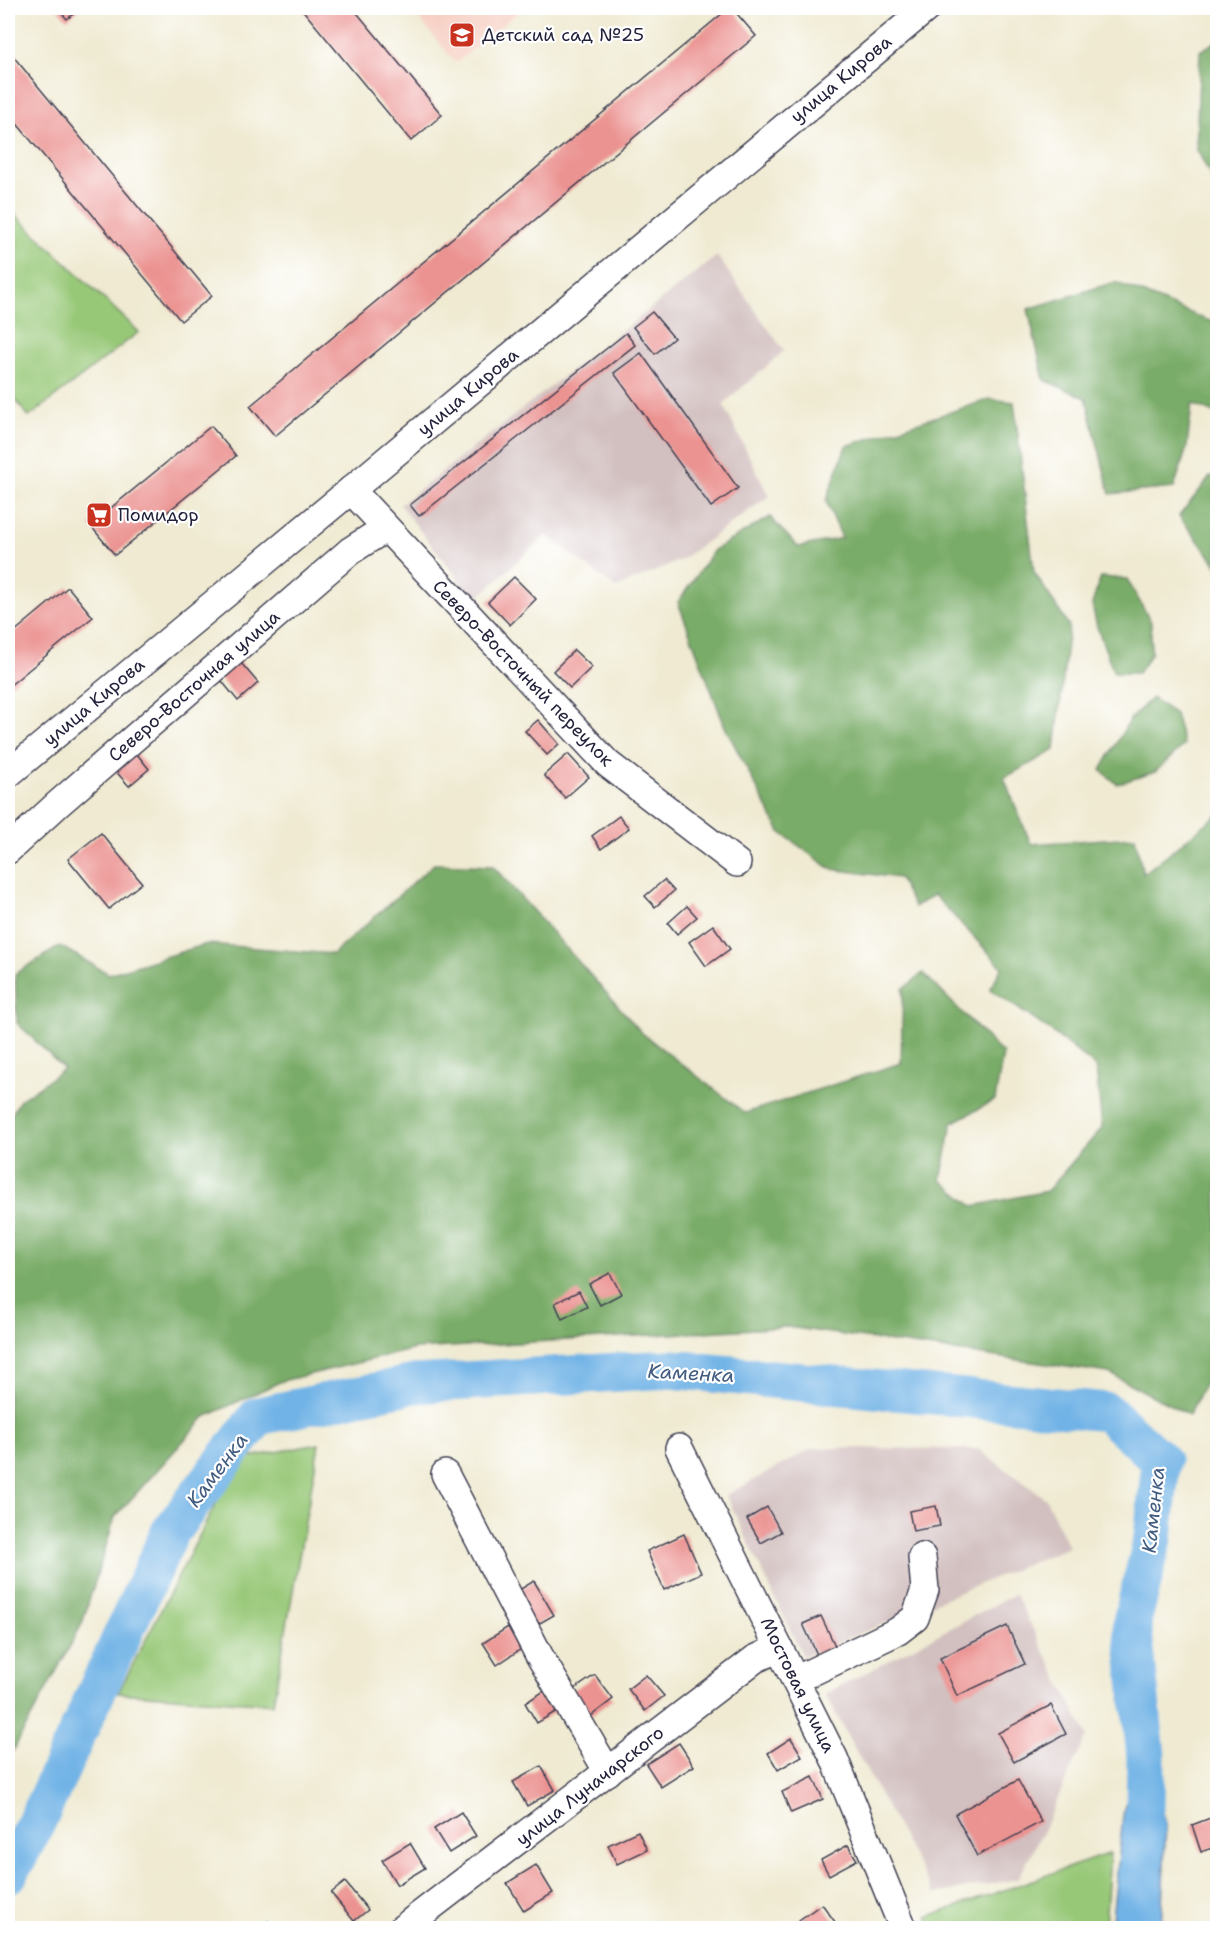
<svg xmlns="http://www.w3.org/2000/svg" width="1225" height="1936" font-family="'Shantell Sans',sans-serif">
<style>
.built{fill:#f7d1c6}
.industrial{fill:#d2bfbf}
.green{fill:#97c877;stroke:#5c7559;stroke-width:1.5}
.forest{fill:#79ac68;stroke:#4e6752;stroke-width:1.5}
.water{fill:#71b3e6;stroke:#4a6a90;stroke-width:1.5}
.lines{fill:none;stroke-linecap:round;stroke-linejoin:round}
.river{stroke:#71b3e6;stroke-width:39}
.building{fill:#eb9391}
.minor-casing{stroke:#414052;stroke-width:30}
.minor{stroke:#fff;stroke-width:27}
.labels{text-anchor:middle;stroke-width:4.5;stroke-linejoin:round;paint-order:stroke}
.poi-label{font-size:18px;fill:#22223b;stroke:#fff;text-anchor:start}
.street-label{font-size:18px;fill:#22223b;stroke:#fff}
.water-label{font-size:20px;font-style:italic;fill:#425c7f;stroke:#fff}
</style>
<rect width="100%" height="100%" fill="#fff"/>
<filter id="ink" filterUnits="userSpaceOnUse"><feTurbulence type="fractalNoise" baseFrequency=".0167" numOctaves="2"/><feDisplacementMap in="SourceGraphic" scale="12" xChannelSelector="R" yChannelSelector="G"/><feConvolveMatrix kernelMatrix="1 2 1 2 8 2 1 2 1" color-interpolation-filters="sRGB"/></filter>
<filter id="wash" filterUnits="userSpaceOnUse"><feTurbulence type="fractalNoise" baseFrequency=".008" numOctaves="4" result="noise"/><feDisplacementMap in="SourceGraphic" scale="24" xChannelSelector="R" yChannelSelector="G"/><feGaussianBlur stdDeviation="1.35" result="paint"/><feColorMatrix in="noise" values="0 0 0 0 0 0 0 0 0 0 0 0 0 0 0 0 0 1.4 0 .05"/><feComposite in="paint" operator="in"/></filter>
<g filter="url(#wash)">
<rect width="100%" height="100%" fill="#efead1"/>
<!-- built -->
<polygon class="built" points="410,8 523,8 456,63"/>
<!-- industrial -->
<g class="industrial">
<polygon points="717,256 784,351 723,404 769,496 681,560 616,588 546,535 475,600 400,505"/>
<polygon points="813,1448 978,1449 1046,1499 1069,1547 803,1657 726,1495"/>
<polygon points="1015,1594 1087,1735 1040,1837 1018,1879 934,1894 825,1694"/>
</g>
<!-- green -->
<g class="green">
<polygon points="8,208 139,332 29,417 8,390"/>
<polygon points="319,1444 273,1704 118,1693 239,1459"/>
<polygon points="1110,1853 1105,1928 932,1928 927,1917"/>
</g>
<!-- forest -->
<g class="forest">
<polygon points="1217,41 1218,185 1216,186 1196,148 1200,51"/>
<polygon points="1115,282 1217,324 1217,414 1192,404 1187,447 1174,488 1110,494 1086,398 1044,380 1028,309"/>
<polygon points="990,399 1014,402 1034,572 1069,626 1055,750 1004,778 1031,844 1135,837 1143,874 1217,815 1217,1340 1208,1377 1189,1415 1109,1373 788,1327 415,1349 282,1381 205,1417 115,1517 82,1624 8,1760 8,1121 20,1100 64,1069 17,1023 15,974 60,946 109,974 207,944 333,954 434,864 493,866 643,1034 745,1113 901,1063 903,989 923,973 1003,1054 995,1100 952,1123 941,1180 973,1206 1047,1191 1102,1128 1096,1067 1052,1032 990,989 1002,967 934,895 914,907 899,878 831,869 780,832 725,727 678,602 714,550 770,517 798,547 842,538 826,501 846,446"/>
<polygon points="1211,476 1217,479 1217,565 1179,516"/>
<polygon points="1101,577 1127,579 1151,622 1151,654 1138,673 1114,673 1097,627 1092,604"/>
<polygon points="1152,698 1175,714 1184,745 1155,772 1117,784 1101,770 1130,719"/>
</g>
<!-- water -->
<polygon class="water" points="1146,1756 1166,1823 1161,1928 1111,1928 1124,1807"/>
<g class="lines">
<!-- river -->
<polyline class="river" points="8,1875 35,1825 170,1532 258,1416 414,1384 671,1369 1107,1412 1161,1461 1153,1538 1132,1622 1146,1756 1145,1809"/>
</g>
<g id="blocks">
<!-- building -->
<g class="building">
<polygon points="57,8 81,8 67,19"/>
<polygon points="301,8 353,8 442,115 411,141"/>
<polygon points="729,8 732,8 756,36 275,436 250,406"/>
<polygon points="8,50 212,296 181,321 8,113"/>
<polygon points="652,312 674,338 655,354 633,327"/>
<polygon points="626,333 635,345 419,516 410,505"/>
<polygon points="641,353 738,488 711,507 614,373"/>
<polygon points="211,426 236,456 115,555 90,525"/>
<polygon points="514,577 536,599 510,625 488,602"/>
<polygon points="68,587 93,617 8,687 8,637"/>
<polygon points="574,650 592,667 570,688 553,671"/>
<polygon points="236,657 258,683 238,701 216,674"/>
<polygon points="538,720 559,744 547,755 525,731"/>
<polygon points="132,748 149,769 129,786 111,766"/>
<polygon points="568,754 589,777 565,798 544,775"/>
<polygon points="619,816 629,828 601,849 592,836"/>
<polygon points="101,833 142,883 109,909 68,859"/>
<polygon points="664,880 674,891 655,907 645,896"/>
<polygon points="687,906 697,917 677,934 668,923"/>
<polygon points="713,925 730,949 706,966 689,942"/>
<polygon points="610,1273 621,1294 600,1305 589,1284"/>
<polygon points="579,1291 587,1307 562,1319 555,1303"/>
<polygon points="936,1506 940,1526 913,1531 909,1511"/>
<polygon points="767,1507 781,1532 761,1543 747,1519"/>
<polygon points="684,1534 701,1573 664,1590 647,1551"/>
<polygon points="534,1581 554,1615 533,1627 514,1593"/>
<polygon points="821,1616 837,1650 819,1659 803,1624"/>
<polygon points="1007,1626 1025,1664 957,1696 940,1658"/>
<polygon points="508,1627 521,1649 497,1665 483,1643"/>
<polygon points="595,1675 613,1699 591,1716 572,1691"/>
<polygon points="646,1675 664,1696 645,1711 628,1689"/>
<polygon points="549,1688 562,1708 537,1723 525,1703"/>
<polygon points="1051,1705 1066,1734 1014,1762 998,1733"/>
<polygon points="791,1738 802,1756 778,1770 768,1753"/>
<polygon points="679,1743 694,1766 661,1787 646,1764"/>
<polygon points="541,1766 555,1790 527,1806 513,1782"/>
<polygon points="813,1777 823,1799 791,1813 782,1792"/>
<polygon points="1018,1780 1041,1822 977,1856 955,1814"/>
<polygon points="461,1812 476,1836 449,1853 434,1829"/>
<polygon points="1218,1815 1218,1846 1201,1852 1192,1825"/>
<polygon points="638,1831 647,1850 617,1864 608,1845"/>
<polygon points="410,1843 425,1868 397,1885 382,1860"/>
<polygon points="848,1845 857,1860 829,1875 821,1860"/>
<polygon points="536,1865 553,1893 524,1911 507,1883"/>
<polygon points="345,1882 368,1910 354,1921 331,1893"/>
<polygon points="822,1904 838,1926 834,1928 804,1928 799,1920"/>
<polygon points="268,1921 273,1928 257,1928"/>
</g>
</g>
</g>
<g filter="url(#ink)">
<use href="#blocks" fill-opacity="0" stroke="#414052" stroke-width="1.5"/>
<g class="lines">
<!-- minor casing -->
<g class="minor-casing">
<g id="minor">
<polyline points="351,490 608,764 737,863"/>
<polyline points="8,774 351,490 927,8"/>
<polyline points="8,850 58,804 350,551 386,528"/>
<polyline points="679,1448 834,1758 903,1928"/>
<polyline points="445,1474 539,1655 608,1772"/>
<polyline points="795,1680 898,1631 915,1618 925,1590 922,1557"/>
<polyline points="403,1928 755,1659 779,1648"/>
</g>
</g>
<!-- minor -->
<use href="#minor" class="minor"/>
</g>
</g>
<!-- icons -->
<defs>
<g id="school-square" transform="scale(1.35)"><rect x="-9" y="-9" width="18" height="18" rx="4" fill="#c8321e" stroke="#fff"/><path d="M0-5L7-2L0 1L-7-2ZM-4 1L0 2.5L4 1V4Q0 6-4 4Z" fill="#fff"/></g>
<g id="supermarket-square" transform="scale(1.35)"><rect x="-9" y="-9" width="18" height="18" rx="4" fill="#c8321e" stroke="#fff"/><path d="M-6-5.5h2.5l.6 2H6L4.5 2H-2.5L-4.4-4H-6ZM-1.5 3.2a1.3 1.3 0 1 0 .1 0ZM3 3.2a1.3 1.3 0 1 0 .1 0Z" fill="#fff"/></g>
</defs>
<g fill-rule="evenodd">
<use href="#school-square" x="462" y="35"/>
<use href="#supermarket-square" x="99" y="515"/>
</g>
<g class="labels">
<!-- poi labels -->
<g class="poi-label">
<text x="482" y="41">Детский сад №25</text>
<text x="118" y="521">Помидор</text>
</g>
<!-- street labels -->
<g class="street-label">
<text transform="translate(841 79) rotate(-40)" y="6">улица Кирова</text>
<text transform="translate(468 392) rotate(-40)" y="6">улица Кирова</text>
<text transform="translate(523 673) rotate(46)" y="6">Северо-Восточный переулок</text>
<text transform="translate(194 686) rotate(-41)" y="6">Северо-Восточная улица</text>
<text transform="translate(94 702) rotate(-40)" y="6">улица Кирова</text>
<text transform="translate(798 1685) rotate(64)" y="6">Мостовая улица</text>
<text transform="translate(590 1786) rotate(-38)" y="6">улица Луначарского</text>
</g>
<!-- water labels -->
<g class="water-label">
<text transform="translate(691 1373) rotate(3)" y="7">Каменка</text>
<text transform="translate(217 1470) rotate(-53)" y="7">Каменка</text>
<text transform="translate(1153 1510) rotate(-84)" y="7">Каменка</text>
</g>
</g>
<!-- margin -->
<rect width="1225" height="1936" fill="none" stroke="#fff" stroke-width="30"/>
</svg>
